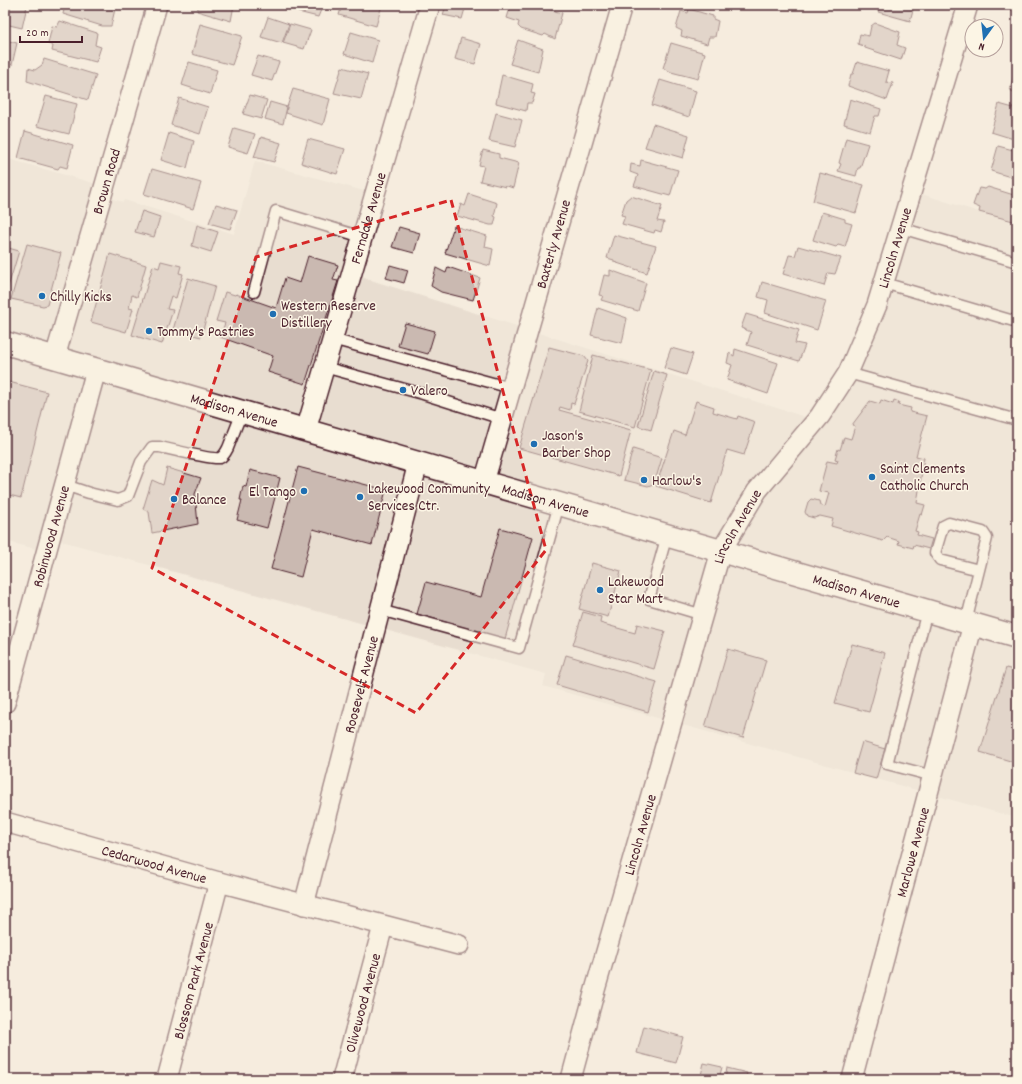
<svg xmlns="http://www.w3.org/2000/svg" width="1022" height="1084" font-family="Dekko,sans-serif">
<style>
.built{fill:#e8ddd0}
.building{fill:#cab9b1;stroke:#4a1f2b}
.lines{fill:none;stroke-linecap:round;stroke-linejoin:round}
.service-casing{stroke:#4a1f2b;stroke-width:13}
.minor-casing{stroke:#4a1f2b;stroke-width:22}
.secondary-casing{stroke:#4a1f2b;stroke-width:25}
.service{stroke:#fcf5e5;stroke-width:10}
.minor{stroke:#fcf5e5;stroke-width:19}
.secondary{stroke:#fcf5e5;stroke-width:22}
.marked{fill:none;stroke:#d62828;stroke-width:3;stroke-dasharray:8 5;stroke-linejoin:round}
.poi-dot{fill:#1f6fb2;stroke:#fcf5e5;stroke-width:1.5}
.labels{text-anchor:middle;stroke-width:3;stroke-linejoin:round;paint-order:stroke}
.street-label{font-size:15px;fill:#4a1f2b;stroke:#fcf5e5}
.poi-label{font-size:15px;fill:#4a1f2b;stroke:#fcf5e5;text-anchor:start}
</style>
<rect width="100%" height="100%" fill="#f5ecde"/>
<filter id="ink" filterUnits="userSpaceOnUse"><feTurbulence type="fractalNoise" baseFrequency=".025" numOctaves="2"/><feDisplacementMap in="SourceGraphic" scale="8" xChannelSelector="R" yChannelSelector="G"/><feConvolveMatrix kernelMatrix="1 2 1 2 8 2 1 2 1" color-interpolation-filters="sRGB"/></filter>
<g filter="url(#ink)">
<!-- built -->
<polygon class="built" points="5,158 100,185 98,195 123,202 124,200 234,234 255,161 382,196 358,276 805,417 842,364 884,283 912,191 1017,224 1017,818 543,686 546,674 40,535 36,549 5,541"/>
<!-- building -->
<g class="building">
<polygon points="5,5 27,6 22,28 5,24"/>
<polygon points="65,5 116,5 111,26 102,26 63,14"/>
<polygon points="199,5 234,5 231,21 197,11"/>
<polygon points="300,5 323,5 318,17 298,12"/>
<polygon points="342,5 382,5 376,26 339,15"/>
<polygon points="446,5 466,5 462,19 443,15"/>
<polygon points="511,5 533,5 562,13 555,39 545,34 543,36 521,29 518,26 519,22 507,18"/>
<polygon points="706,5 725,5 724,7 718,6 716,8"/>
<polygon points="875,5 911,5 914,6 910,21 878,12 878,10 874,8"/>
<polygon points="689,9 713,16 713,19 718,21 715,37 709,37 707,44 681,36 682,31 676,28 681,11 688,13"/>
<polygon points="268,17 289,24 282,43 261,37"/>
<polygon points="60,21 97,33 95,45 101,47 96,62 52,51 53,46 48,44 52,26 57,27"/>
<polygon points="875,23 900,32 897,45 905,48 901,60 865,48 864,46 858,44 860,34 869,36 871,26"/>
<polygon points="200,24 242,36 232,65 192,54"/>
<polygon points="290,24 311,30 304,49 283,43"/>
<polygon points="351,32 378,40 372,63 344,54"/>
<polygon points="461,38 481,44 475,64 455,59"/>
<polygon points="5,40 17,43 12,65 5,62"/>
<polygon points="518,40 543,49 538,72 510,64"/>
<polygon points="671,43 705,53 698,79 671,72 663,68"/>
<polygon points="258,56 279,62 272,81 251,75"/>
<polygon points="44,59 96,75 88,100 27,81 28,68 35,70 42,65"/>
<polygon points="189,62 217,70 210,94 182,85"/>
<polygon points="857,62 889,71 886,82 893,83 887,100 848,86 851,74 853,74"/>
<polygon points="342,67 368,74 361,99 334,93"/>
<polygon points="1016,67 1017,67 1017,93 1013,93 1010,89"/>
<polygon points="502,75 533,84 531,93 535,94 532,103 527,103 526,111 496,103"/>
<polygon points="660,80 696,91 689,117 652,105"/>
<polygon points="293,89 330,99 323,125 286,113 287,107"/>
<polygon points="250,95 267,100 261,119 243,114"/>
<polygon points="46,96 77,104 69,134 37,126"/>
<polygon points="179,98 208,107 200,134 171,125"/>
<polygon points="850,99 881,109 879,116 875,116 870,132 844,124"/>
<polygon points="270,102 287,107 283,124 265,119"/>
<polygon points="999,104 1017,109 1017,140 991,132"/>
<polygon points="496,113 522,120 515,147 489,141"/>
<polygon points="653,124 689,135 683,158 645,147"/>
<polygon points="234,128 255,134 248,153 228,147"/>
<polygon points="25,131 73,145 67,168 60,166 58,169 18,158"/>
<polygon points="169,133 194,141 187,168 161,160"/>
<polygon points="261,137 281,143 274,162 254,157"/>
<polygon points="846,138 868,144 860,168 858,168 856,176 838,171 841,164 839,163"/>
<polygon points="308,139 345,149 337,174 301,163"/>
<polygon points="998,146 1017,151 1017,179 991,171"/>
<polygon points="483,150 499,154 499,158 519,163 513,188 507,186 506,187 480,181 484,166 479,165"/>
<polygon points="641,160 678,170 670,196 634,186 638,175 630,172 631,164 640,166"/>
<polygon points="152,169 201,183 193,209 144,194"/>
<polygon points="820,173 864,185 856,213 813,201"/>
<polygon points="988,187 1017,196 1017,222 979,212 980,208 973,205 979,188 985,189"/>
<polygon points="469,194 497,203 494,216 496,217 494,225 490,225 457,216 461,204 465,206"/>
<polygon points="631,196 662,206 657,221 664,222 661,232 655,230 654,233 622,224 625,216 621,215 626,200"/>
<polygon points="216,204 237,210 230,229 209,223"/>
<polygon points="142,211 160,217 154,237 135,232"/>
<polygon points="822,212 845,219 845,222 852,224 845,247 838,245 836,247 813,240"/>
<polygon points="197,225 218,232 211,252 192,246"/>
<polygon points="454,226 487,236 485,247 493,249 490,266 445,253"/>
<polygon points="399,227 420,233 414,253 392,247"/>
<polygon points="614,235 656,246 647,273 614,262 614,260 607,258"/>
<polygon points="27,244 61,253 47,305 43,306 11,299"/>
<polygon points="798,246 841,258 835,274 828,273 824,286 783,274 789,255 795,256"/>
<polygon points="5,247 19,251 5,297"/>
<polygon points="110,254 146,265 137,297 132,295 129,308 133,309 126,332 91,322"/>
<polygon points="308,256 338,265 333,280 338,281 305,384 268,372 273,356 220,337 225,323 216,321 225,292 235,295 236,294 276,308 285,278 300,283"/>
<polygon points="161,261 181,266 179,273 183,274 176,298 171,296 167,309 173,310 162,344 132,335 153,266 159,268"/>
<polygon points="390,265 408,270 404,283 386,278"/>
<polygon points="448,267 480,278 473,300 441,292 431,286 436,268 446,273"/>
<polygon points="610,270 646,283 638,311 601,300 603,296 599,295 604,275 610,276"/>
<polygon points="188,278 215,286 201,337 173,330"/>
<polygon points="762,282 826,301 817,330 765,313 768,300 758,297"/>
<polygon points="598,308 627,318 622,343 591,335"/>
<polygon points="746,314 799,330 795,343 805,345 799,361 747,345 751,332 741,328"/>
<polygon points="405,323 435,331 428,354 398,346"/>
<polygon points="549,347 584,356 588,361 574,404 571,403 570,410 560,407 559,410 631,430 619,476 519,448"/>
<polygon points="671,348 693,354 686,375 664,368"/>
<polygon points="735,349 778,363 768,394 727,380 732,365 727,363 729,353 734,356"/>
<polygon points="593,355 651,370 635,427 579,411"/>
<polygon points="654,371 667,375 651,430 638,426"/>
<polygon points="9,382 47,392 21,498 5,494 5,398"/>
<polygon points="881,400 893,404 894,400 899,402 898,405 911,408 910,412 927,416 916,456 924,458 917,503 925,505 922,515 920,514 915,531 918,532 917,535 932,539 929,549 914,545 913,548 898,544 899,541 887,537 883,541 831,526 833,519 820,516 814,518 807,516 805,512 808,502 811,499 819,501 820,505 825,507 829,493 819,491 827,461 837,463 838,460 835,459 838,449 840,450 844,437 851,439 855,426 852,425 870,401 880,404"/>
<polygon points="696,401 714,407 713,412 737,419 738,416 755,422 744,455 727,450 711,503 656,486 674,431 685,435"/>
<polygon points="633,449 662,458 656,478 653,484 648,486 624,480"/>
<polygon points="298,467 386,490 372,545 313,529 301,577 271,569"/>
<polygon points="167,468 201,478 195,494 198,524 152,533 149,512 143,509 152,480 163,485"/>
<polygon points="250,470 280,478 267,528 237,520 242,500 240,500 243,486 246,487"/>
<polygon points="500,528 533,537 505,639 417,614 426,582 481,597"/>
<polygon points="592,563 621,571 608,617 579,609"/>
<polygon points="583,612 601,617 600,623 635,633 637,624 665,631 654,669 573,645"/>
<polygon points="852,644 885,653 869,712 835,703"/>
<polygon points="728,649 766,660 743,738 705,727"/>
<polygon points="566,655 657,682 648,712 557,685"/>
<polygon points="1006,668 1017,671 1017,763 980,752"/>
<polygon points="862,742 885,749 876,779 853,773"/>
<polygon points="644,1026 683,1037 676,1063 637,1053"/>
<polygon points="704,1063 722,1067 719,1079 700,1079"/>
<polygon points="727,1068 747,1073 746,1079 725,1079"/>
</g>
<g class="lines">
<!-- service casing -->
<g class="service-casing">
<g id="service">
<polyline points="901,228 1017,262"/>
<polyline points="884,283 1017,322"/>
<polyline points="254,292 276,211 362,237"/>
<polyline points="332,339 511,388"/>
<polyline points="324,367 423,394 502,419"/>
<polyline points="848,373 1017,420"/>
<path d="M65,485L89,493L118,500L128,496L141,462L152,447H160C169,449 213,460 220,458C224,456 226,452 228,448L242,412"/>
<polyline points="667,535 649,599 703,615"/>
<polyline points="380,610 519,648 559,504"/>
<polyline points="927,611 887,764 933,776"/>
<polyline points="966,622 987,538 983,532 949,523 943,526 935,553 940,560 979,570"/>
</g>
</g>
<!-- minor casing -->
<g class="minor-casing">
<g id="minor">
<path id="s1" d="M55,357L157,5"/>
<path id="s2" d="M306,430L430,5"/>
<path id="s3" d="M484,482L622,5"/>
<path id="s4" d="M5,703L96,370"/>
<path id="s5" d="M5,822L219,882L459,945"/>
<path id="s6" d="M304,905L418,463"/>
<path id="s7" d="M167,1079L219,882"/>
<path id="s8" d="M342,1079L383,926"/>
<path id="s9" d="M571,1079L595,990L721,551L757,491L820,416L848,373L877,305L968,5"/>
<path id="s10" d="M852,1079L973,624"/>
</g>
</g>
<!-- secondary casing -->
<g class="secondary-casing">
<g id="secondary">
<path id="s11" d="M5,343L1017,637"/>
</g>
</g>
<!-- service -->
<use href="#service" class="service"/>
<!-- minor -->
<use href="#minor" class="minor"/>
<!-- secondary -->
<use href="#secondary" class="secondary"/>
</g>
</g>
<!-- marked area -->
<path d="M0 0H1022V1084H0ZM451,200L546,550L416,713L152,568L256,257Z" fill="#f5ecde" fill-opacity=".55" fill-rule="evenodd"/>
<path class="marked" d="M451,200L546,550L416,713L152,568L256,257Z"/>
<!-- markers -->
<g class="poi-dot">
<circle cx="42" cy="296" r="4"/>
<circle cx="273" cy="314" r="4"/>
<circle cx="149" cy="331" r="4"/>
<circle cx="403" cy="390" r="4"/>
<circle cx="534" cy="444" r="4"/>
<circle cx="872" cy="477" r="4"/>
<circle cx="644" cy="480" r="4"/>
<circle cx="304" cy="491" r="4"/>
<circle cx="360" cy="497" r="4"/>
<circle cx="174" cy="499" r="4"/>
<circle cx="600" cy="590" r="4"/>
</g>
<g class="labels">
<!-- street labels -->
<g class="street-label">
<text dy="5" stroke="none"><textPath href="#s1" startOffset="183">Brown Road</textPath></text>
<text dy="5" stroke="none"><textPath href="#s2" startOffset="221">Ferndale Avenue</textPath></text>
<text dy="5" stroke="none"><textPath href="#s3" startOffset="248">Baxterly Avenue</textPath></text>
<text dy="5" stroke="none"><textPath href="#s9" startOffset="902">Lincoln Avenue</textPath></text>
<text dy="5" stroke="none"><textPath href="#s11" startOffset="239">Madison Avenue</textPath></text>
<text dy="5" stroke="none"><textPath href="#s11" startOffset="563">Madison Avenue</textPath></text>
<text dy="5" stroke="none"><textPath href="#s9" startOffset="578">Lincoln Avenue</textPath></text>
<text dy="5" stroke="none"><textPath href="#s4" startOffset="173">Robinwood Avenue</textPath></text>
<text dy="5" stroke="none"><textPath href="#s11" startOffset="887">Madison Avenue</textPath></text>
<text dy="5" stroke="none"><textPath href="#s6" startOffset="228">Roosevelt Avenue</textPath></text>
<text dy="5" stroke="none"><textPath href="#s9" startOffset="254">Lincoln Avenue</textPath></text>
<text dy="5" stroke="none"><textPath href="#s10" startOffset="235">Marlowe Avenue</textPath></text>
<text dy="5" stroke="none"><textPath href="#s5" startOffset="155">Cedarwood Avenue</textPath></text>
<text dy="5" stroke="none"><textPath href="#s7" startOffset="102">Blossom Park Avenue</textPath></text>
<text dy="5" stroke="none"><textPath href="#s8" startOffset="79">Olivewood Avenue</textPath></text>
</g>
<!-- poi labels -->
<g class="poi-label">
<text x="50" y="301">Chilly Kicks</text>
<text x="281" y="310">Western Reserve<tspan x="281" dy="17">Distillery</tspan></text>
<text x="157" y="336">Tommy's Pastries</text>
<text x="411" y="395">Valero</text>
<text x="542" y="440">Jason's<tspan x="542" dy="17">Barber Shop</tspan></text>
<text x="880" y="473">Saint Clements<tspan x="880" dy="17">Catholic Church</tspan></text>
<text x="652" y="485">Harlow's</text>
<text x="368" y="493">Lakewood Community<tspan x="368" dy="17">Services Ctr.</tspan></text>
<text x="296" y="496" text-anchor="end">El Tango</text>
<text x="182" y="504">Balance</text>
<text x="608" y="586">Lakewood<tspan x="608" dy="17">Star Mart</tspan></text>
</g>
</g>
<!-- margin -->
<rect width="1022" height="1084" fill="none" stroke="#fcf5e5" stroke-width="20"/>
<rect x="10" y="10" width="1002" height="1064" fill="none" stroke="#4a1f2b" stroke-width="1.5" filter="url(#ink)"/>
<!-- north arrow -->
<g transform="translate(984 38) rotate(195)"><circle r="19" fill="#fcf5e5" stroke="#b59f9b"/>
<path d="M0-3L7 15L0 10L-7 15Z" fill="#1f6fb2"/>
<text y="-6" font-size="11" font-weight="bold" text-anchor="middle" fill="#4a1f2b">N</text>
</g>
<!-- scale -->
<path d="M20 36v6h62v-6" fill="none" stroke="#4a1f2b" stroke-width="2"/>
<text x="26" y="36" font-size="12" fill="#4a1f2b" stroke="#fcf5e5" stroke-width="3" paint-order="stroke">20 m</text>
</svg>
